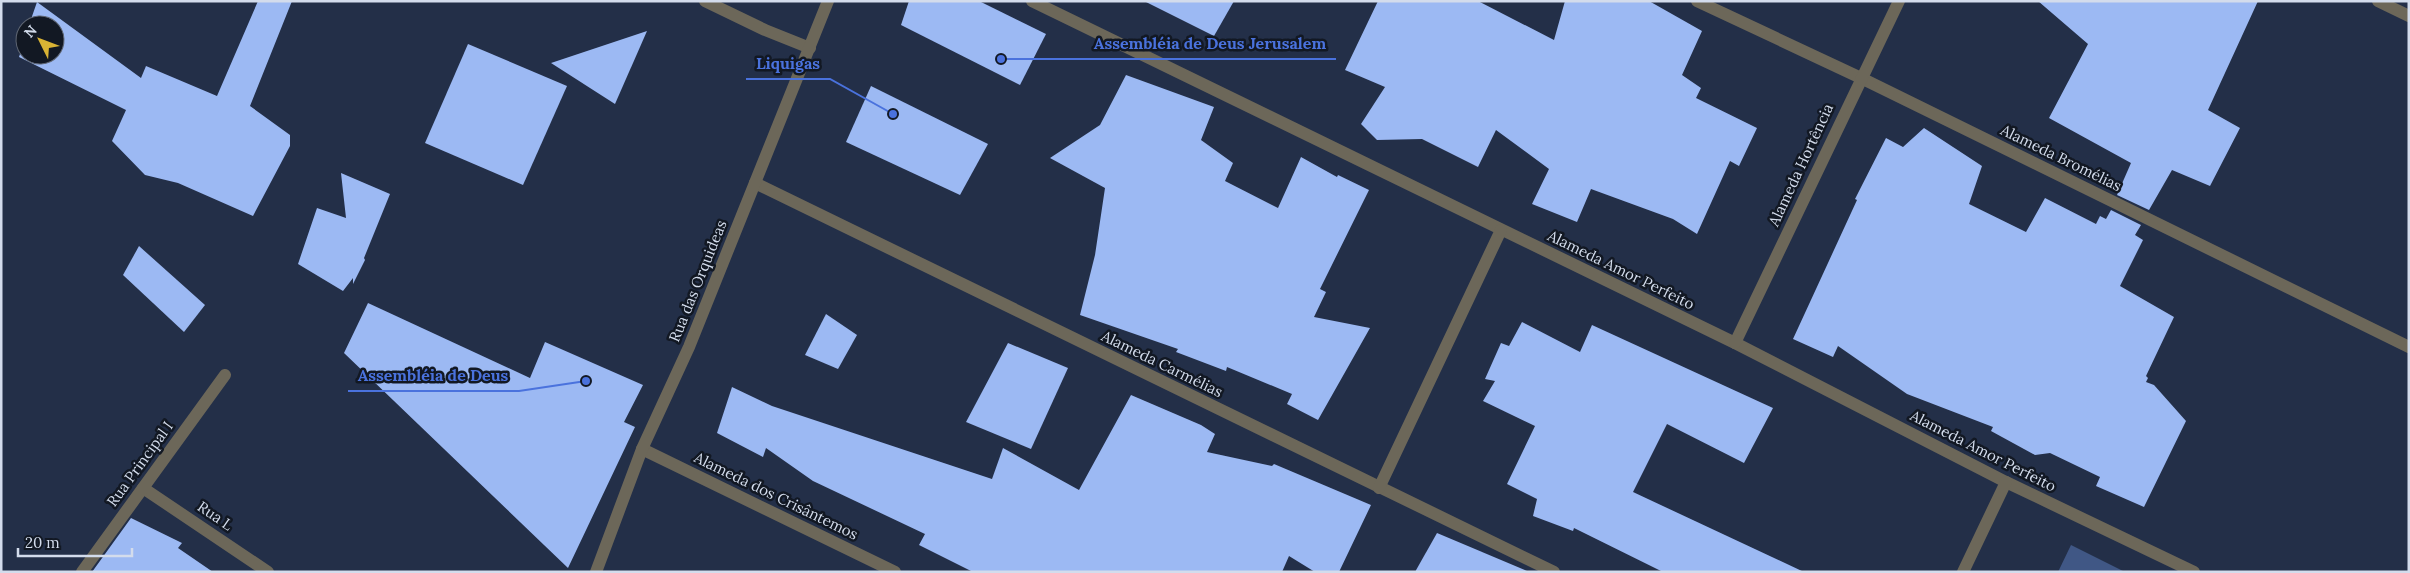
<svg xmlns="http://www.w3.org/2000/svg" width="2410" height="573" font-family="Lora,serif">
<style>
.green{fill:#405785}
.building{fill:#9cb9f3}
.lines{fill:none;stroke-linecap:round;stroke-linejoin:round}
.service{stroke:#6c6759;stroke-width:12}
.minor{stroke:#6c6759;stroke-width:12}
.tertiary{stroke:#6c6759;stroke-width:12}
.labels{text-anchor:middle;stroke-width:5;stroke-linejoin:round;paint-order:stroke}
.street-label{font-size:15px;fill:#d3dcec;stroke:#121823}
.leader{fill:none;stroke:#4a72dd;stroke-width:2}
.callout-dot{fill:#4a72dd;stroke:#121823;stroke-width:2}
.callout-label{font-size:16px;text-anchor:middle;font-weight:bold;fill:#4a72dd;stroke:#121823;stroke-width:5;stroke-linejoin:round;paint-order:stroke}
</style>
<rect width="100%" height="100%" fill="#232f48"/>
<!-- green -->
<polygon class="green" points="2071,545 2123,571 2123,572 2058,572"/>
<!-- building -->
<g class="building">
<polygon points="258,1 292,1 250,106 290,135 290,146 253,216 178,183 145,175 112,141 126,110 19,57 25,39 25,55 55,55 55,25 29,25 37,2 141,78 146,66 217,96"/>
<polygon points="909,1 979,1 1046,34 1020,85 901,25"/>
<polygon points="1144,1 1234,1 1214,36"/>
<polygon points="1378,1 1478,1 1554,40 1565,1 1649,1 1702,31 1682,75 1701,88 1696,98 1757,128 1739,166 1730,161 1697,234 1673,219 1591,189 1577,222 1532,204 1549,169 1496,130 1478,167 1422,139 1377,140 1361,124 1385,87 1345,70"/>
<polygon points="2038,1 2258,1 2208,110 2240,128 2210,186 2172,170 2149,210 2117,195 2131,163 2049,118 2088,44"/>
<polygon points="647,31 615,104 551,63"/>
<polygon points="468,44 567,86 523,185 425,143"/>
<polygon points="1126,75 1214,107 1201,140 1233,163 1225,181 1278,208 1301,157 1337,177 1338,175 1369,190 1320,289 1326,292 1314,317 1370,328 1318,420 1287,404 1292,394 1227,367 1226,371 1176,352 1178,349 1080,315 1095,255 1105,188 1050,158 1100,125"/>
<polygon points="871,86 988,144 960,195 846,142"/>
<polygon points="1924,128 1982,166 1969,204 2026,232 2045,198 2096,224 2100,216 2106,219 2111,210 2141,225 2135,235 2143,240 2120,286 2174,317 2146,376 2148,378 2146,382 2154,385 2186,421 2144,507 2096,486 2100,477 2050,453 2035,455 1991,431 1993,427 1907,394 1838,346 1833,357 1793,339 1857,200 1855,199 1886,138 1903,147"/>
<polygon points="341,173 390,194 364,258 365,260 353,284 353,278 343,291 298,264 317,208 346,218"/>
<polygon points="139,246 205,305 184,332 123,275"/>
<polygon points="368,303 530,378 545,342 643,385 624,422 635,427 568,568 344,353"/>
<polygon points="826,314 857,335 838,369 805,355"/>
<polygon points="1522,322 1580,352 1592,325 1773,408 1744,463 1667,424 1633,492 1804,572 1663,572 1574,528 1573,531 1533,516 1537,499 1507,484 1535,426 1483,401 1495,381 1485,379 1501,343 1509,346"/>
<polygon points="1008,343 1068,368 1031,449 966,422"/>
<polygon points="732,387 772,406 992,479 1003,448 1079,490 1131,395 1201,425 1215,434 1207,452 1272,466 1274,464 1371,505 1339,572 1315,572 1289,556 1282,572 973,572 919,545 925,534 813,481 766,448 763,457 717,433"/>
<polygon points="131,518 182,543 178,548 213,572 92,572"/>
<polygon points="1437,533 1527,571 1527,572 1415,572"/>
</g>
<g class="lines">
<!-- service -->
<polyline class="service" points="705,1 765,30 810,48"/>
<!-- minor -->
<g class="minor">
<polyline points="1032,1 1735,343 2006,482 2194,572"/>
<polyline points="1697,1 1861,78 2409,347"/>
<polyline points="2378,1 2409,16"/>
<polyline points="755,183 1554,572"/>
<polyline points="1735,343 1899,1"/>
<polyline points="642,449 895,572"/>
<polyline points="143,488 268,572"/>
<polyline points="1379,488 1501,230"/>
<polyline points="82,572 225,375"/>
<polyline points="1963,572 2006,482"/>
</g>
<!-- tertiary -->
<polyline class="tertiary" points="596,572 642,449 689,347 828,1"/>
</g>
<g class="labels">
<!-- street labels -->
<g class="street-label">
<text transform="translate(2061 158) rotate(26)" y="5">Alameda Bromélias</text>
<text transform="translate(1801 165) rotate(-65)" y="5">Alameda Hortência</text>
<text transform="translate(1621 270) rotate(26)" y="5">Alameda Amor Perfeito</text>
<text transform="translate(698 281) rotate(-68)" y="5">Rua das Orquideas</text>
<text transform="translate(1162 364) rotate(26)" y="5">Alameda Carmélias</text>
<text transform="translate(1983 451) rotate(27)" y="5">Alameda Amor Perfeito</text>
<text transform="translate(140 464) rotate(-54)" y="5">Rua Principal I</text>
<text transform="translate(776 496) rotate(26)" y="5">Alameda dos Crisântemos</text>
<text transform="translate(215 516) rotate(34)" y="5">Rua L</text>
</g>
</g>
<!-- callouts -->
<path class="leader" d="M1001 59L1083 59H1336M893 114L830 79H746M586 381L519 391H348"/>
<g class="callout-dot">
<circle cx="1001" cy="59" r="5"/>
<circle cx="893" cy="114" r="5"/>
<circle cx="586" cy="381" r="5"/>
</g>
<g class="callout-label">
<text x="1210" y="49">Assembléia de Deus Jerusalem</text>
<text x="788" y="69">Liquigas</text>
<text x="433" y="381">Assembléia de Deus</text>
</g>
<!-- border -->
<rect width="2410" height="573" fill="none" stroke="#d3dcec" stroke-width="5"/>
<!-- north arrow -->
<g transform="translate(40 40) rotate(312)"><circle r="24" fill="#121823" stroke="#5f6673"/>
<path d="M0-4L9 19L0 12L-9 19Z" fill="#d9b334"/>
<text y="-8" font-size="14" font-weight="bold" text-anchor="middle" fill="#d3dcec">N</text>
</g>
<!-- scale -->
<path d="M18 548v8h114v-8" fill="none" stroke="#d3dcec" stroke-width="2.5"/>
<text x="25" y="548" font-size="15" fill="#d3dcec" stroke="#121823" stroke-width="4" paint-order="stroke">20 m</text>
</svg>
